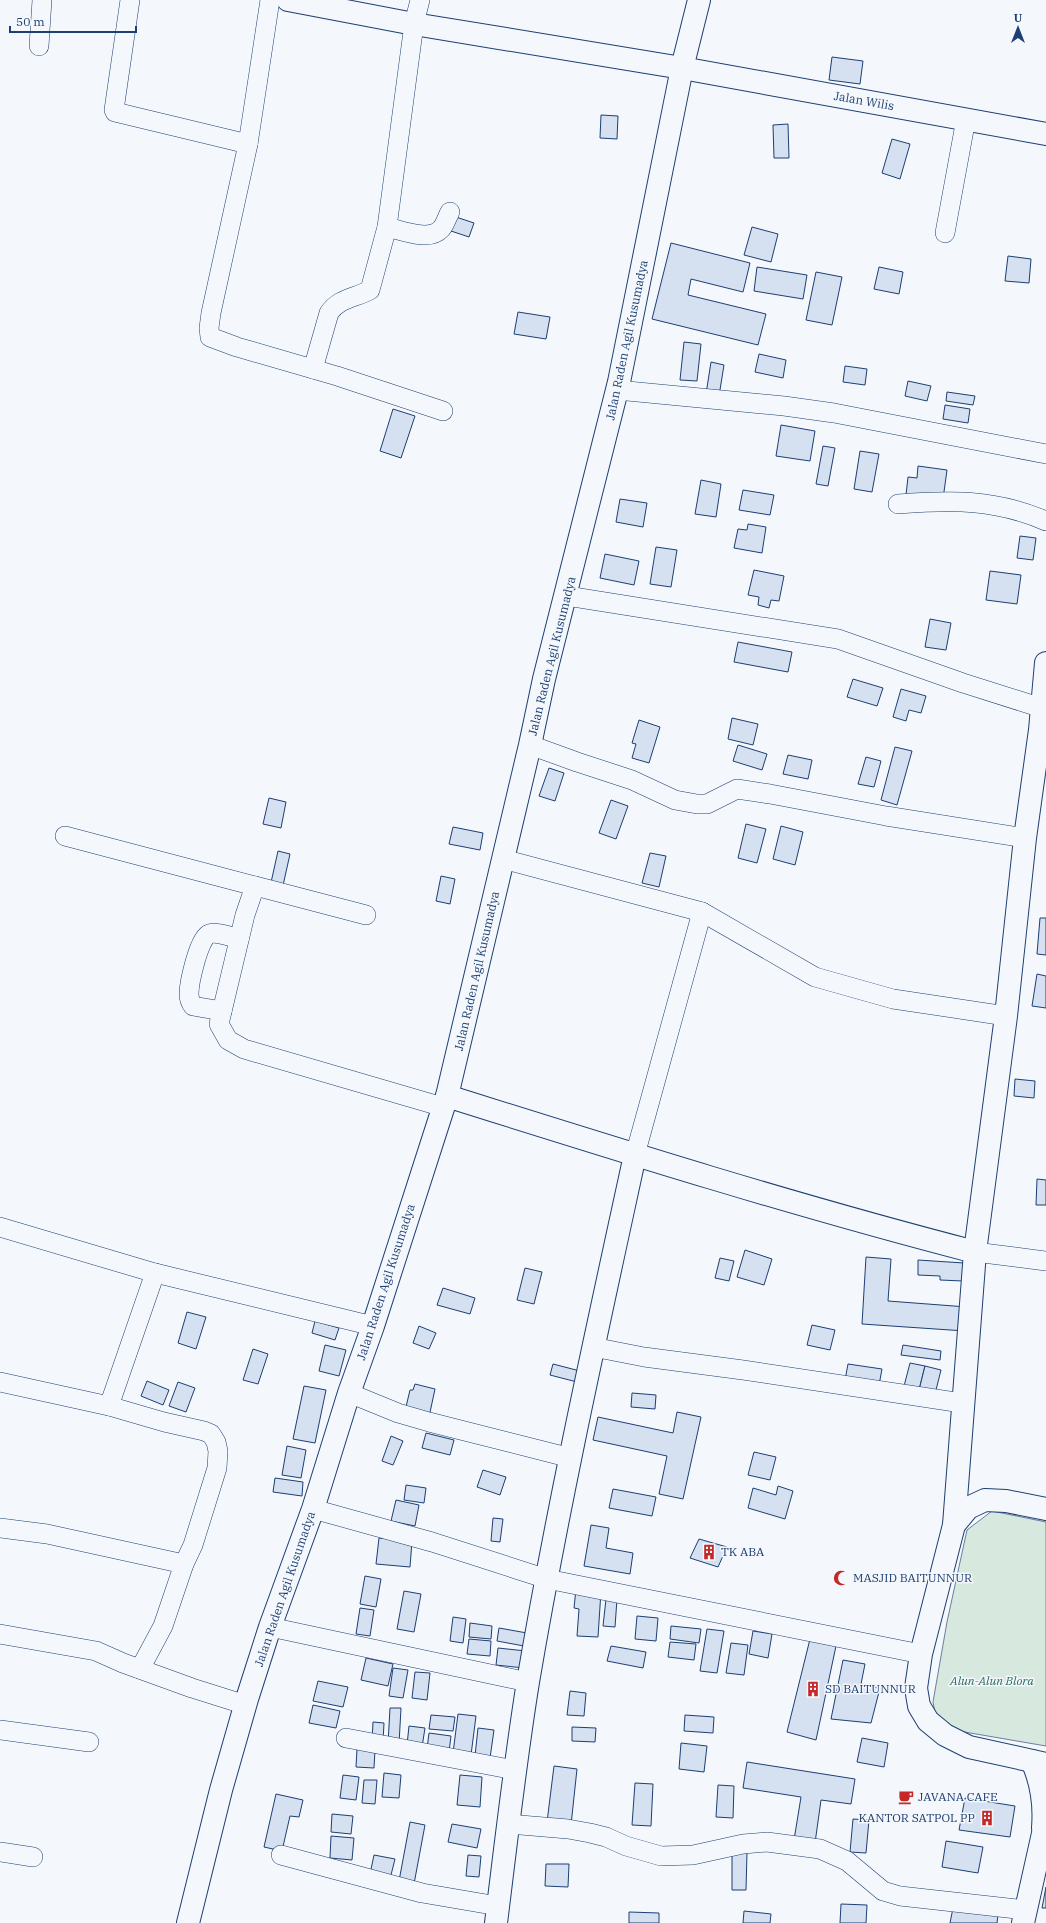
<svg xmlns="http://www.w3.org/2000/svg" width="1046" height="1923" font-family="'IBM Plex Serif',serif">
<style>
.green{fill:#d7e8df;stroke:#687fa3}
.building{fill:#d5e0f0;stroke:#1d3f73}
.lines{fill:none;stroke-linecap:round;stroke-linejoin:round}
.minor-casing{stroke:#1d3f73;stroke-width:20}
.major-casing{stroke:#1d3f73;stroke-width:24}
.minor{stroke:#f4f7fb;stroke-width:19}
.major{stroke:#f4f7fb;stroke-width:22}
.labels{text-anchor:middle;stroke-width:3;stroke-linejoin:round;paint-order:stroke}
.street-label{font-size:12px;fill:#1d3f73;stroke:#f4f7fb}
.poi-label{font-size:12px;fill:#1d3f73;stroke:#f4f7fb;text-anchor:start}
.park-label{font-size:12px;font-style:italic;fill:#2c6c60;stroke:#f4f7fb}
</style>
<rect width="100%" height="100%" fill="#f4f7fb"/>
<!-- green -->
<polygon class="green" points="992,1511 1046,1522 1046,1746 947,1729 936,1717 933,1702 947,1622 967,1530"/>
<!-- building -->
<g class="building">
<polygon points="832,57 863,61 860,84 829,80"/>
<polygon points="601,115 618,116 617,139 600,138"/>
<polygon points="788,124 789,158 774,158 773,125"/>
<polygon points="892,139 910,144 900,179 882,173"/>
<polygon points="450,215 474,223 469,237 445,229"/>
<polygon points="752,227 778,234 771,262 744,255"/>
<polygon points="671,243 750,263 743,292 691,279 688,295 766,314 758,345 652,319"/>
<polygon points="1008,256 1031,259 1029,283 1005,281"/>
<polygon points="757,267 807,275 803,299 754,291"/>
<polygon points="879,267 903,272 899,294 874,289"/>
<polygon points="816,272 842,277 832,325 806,320"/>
<polygon points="518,312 550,317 546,339 514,334"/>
<polygon points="684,342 701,344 697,381 680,380"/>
<polygon points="759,354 786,360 783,378 755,372"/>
<polygon points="711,362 724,365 719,396 706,394"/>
<polygon points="845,366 867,369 865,385 843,382"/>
<polygon points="908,381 931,386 927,401 905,396"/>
<polygon points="947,392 975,396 973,405 946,401"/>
<polygon points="945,405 970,409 968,423 943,419"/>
<polygon points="393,409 415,416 401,458 380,451"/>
<polygon points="781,425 815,431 810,461 776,456"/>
<polygon points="823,446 835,448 828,486 816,484"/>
<polygon points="860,451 879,454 872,492 854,489"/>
<polygon points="918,466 947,470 943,499 906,495 908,477 917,478"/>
<polygon points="701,480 721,484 716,517 695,514"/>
<polygon points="743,490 774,495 770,515 739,510"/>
<polygon points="620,499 647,503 643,527 616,522"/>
<polygon points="748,524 766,527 762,553 734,548 738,529 747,530"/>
<polygon points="1020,536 1036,538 1033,560 1017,558"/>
<polygon points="656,547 677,550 671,587 650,584"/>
<polygon points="605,554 639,561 634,585 600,578"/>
<polygon points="754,570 784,576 779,601 771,600 769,608 758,605 759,597 748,595"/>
<polygon points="990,571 1021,575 1017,604 986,600"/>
<polygon points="930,619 951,623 946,650 925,647"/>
<polygon points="738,642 792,652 788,672 734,662"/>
<polygon points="853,679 883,688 877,706 847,697"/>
<polygon points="901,689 926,696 921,713 909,710 906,721 893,717"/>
<polygon points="732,718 758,724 753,745 728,739"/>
<polygon points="639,720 660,727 649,763 632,758 636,744 632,743"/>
<polygon points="738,745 767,754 762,770 733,761"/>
<polygon points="895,747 912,751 897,805 881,800"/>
<polygon points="788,755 812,760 808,779 783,774"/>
<polygon points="866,757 881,761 874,787 858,784"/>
<polygon points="549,768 564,773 555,801 539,796"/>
<polygon points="269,798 286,802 281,828 263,824"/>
<polygon points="611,800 628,806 616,839 599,833"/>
<polygon points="746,824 766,829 757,863 738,858"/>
<polygon points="781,826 803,832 795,865 773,859"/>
<polygon points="453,827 483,833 480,850 449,844"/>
<polygon points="278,851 290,854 282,890 270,887"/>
<polygon points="650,853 666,856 659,887 642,883"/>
<polygon points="441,876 455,879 450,904 436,901"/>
<polygon points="1040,918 1046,918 1046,955 1037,954"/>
<polygon points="1037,974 1046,976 1046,1008 1032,1006"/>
<polygon points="1015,1079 1035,1081 1034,1098 1014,1096"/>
<polygon points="1037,1179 1046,1180 1046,1205 1036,1205"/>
<polygon points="745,1250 772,1259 764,1285 737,1277"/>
<polygon points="866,1257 891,1259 888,1301 967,1307 965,1331 862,1324"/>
<polygon points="720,1258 734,1261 729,1281 715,1278"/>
<polygon points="918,1260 964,1263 963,1281 940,1280 940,1276 918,1275"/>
<polygon points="525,1268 542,1272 534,1304 517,1300"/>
<polygon points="443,1288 475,1298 470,1314 437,1305"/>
<polygon points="187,1312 206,1317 196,1349 178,1343"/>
<polygon points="315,1321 339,1328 335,1340 312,1333"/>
<polygon points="812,1325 835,1330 830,1350 807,1345"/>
<polygon points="419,1326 436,1333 429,1349 413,1343"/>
<polygon points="325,1345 346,1350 339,1376 319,1371"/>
<polygon points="903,1345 941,1351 940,1360 901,1355"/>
<polygon points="253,1349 268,1354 258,1384 243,1380"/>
<polygon points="910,1363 925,1366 918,1394 903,1390"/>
<polygon points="553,1364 580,1371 577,1382 550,1375"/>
<polygon points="848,1364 882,1369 879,1385 845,1380"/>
<polygon points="925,1366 941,1370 934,1398 918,1394"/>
<polygon points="147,1381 169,1390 163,1405 141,1396"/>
<polygon points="178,1382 195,1388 186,1412 169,1406"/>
<polygon points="415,1384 435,1389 429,1417 405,1411 410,1390 413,1390"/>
<polygon points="304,1386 326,1390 315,1443 293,1439"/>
<polygon points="632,1393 656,1395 655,1409 631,1407"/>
<polygon points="677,1412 701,1417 683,1499 659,1494 667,1456 593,1440 598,1417 673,1433"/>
<polygon points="426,1433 454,1440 450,1455 422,1448"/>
<polygon points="391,1436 403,1441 393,1465 382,1461"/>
<polygon points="287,1446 306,1450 301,1478 282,1475"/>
<polygon points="754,1452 776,1457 770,1480 748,1475"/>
<polygon points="483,1470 506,1477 500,1495 477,1487"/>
<polygon points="275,1478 303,1482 302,1496 273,1492"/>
<polygon points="406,1485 426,1488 424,1503 404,1500"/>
<polygon points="778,1486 793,1491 785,1519 748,1508 753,1488 776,1495"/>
<polygon points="613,1489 656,1497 652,1516 609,1508"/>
<polygon points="396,1500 419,1505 415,1526 391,1521"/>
<polygon points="493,1518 503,1519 500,1542 491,1541"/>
<polygon points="591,1525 609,1528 606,1548 633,1553 630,1574 584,1566"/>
<polygon points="379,1538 412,1541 410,1567 376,1564"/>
<polygon points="699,1539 727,1547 718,1567 690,1558"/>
<polygon points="365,1576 381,1579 376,1607 360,1604"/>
<polygon points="576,1589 601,1591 598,1637 577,1636 579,1609 574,1608"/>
<polygon points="404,1591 421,1594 414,1632 397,1629"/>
<polygon points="606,1599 617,1599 615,1627 603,1626"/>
<polygon points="360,1608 374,1610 370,1636 356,1634"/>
<polygon points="637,1616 658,1618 656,1641 635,1639"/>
<polygon points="453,1617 466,1619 463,1643 450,1641"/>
<polygon points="470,1623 492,1626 491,1639 469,1637"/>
<polygon points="671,1626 701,1629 699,1643 670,1639"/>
<polygon points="499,1628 527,1633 524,1646 497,1641"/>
<polygon points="707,1629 724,1631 717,1673 700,1671"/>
<polygon points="753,1631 772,1634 768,1658 749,1654"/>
<polygon points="469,1639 491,1641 490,1656 467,1654"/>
<polygon points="810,1639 836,1646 816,1740 787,1732"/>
<polygon points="670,1642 696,1644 694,1660 668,1657"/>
<polygon points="731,1643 748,1645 744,1675 726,1673"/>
<polygon points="611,1646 646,1652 643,1668 607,1661"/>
<polygon points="498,1648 526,1651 524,1668 496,1665"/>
<polygon points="366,1658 393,1664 388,1686 361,1680"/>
<polygon points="843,1660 865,1664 861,1684 880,1688 871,1723 831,1719"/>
<polygon points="393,1668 408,1670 403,1698 389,1696"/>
<polygon points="415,1672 430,1673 427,1700 412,1698"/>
<polygon points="318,1681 348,1687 343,1707 313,1701"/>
<polygon points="570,1691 586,1693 584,1716 567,1715"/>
<polygon points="313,1705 340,1711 336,1728 309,1723"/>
<polygon points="390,1708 401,1708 399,1744 388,1744"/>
<polygon points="458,1714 476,1716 471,1755 453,1753"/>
<polygon points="431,1715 455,1717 453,1731 429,1729"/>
<polygon points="685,1715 714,1717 713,1733 684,1731"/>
<polygon points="373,1722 384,1723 383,1742 372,1741"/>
<polygon points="409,1726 425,1728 422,1747 407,1745"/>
<polygon points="572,1727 596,1728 595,1742 572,1741"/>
<polygon points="478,1728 494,1730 490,1758 475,1756"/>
<polygon points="429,1733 451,1736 449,1752 427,1749"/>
<polygon points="862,1738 888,1743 884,1767 857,1762"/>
<polygon points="681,1743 707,1746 704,1772 679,1769"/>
<polygon points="357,1749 375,1750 374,1768 356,1767"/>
<polygon points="747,1762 855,1779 851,1804 821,1800 815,1843 794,1840 801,1797 743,1788"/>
<polygon points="554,1766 577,1769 571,1825 547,1822"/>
<polygon points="384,1773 401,1775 399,1798 382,1797"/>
<polygon points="343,1775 359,1777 356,1800 340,1798"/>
<polygon points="460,1775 482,1777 480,1807 457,1805"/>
<polygon points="364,1780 377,1780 375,1804 362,1803"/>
<polygon points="635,1783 653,1784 651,1826 632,1825"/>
<polygon points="718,1785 734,1786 733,1818 716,1817"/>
<polygon points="276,1794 303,1800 299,1817 290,1816 282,1851 264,1847"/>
<polygon points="965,1798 1015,1806 1010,1837 959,1830"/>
<polygon points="332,1814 353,1816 351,1834 331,1832"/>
<polygon points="853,1819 869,1820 866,1853 850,1852"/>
<polygon points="410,1822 425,1825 414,1884 399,1881"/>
<polygon points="452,1824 481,1829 477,1848 448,1842"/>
<polygon points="331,1836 354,1838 352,1860 330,1858"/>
<polygon points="946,1841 983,1847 978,1873 942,1867"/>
<polygon points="732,1852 747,1852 746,1890 732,1890"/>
<polygon points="374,1855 395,1859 390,1879 370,1874"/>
<polygon points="468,1855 481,1856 479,1877 466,1876"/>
<polygon points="546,1864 569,1864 568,1887 545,1886"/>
<polygon points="1046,1887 1046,1908 1042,1908"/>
<polygon points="841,1904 867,1905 866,1923 840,1923"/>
<polygon points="953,1908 998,1915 997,1923 950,1923"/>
<polygon points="744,1911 771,1914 770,1923 743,1923"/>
<polygon points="629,1912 659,1913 659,1923 629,1923"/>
</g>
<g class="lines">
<!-- minor casing -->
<g class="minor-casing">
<g id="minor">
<polyline points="130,0 114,110 115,112 248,144"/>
<polyline points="270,0 248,144 211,313 209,328 210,337 237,347 337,376 443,411"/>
<polyline points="39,46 42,0"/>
<path d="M387,227C401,230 429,242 441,229C445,225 447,217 450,212"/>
<polyline points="945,233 966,119"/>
<path d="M313,369L329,313C339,298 355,298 370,290L387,227L414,24L420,0"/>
<polyline points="617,390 784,406 834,413 1046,454"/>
<path d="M898,504C953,500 995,499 1046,521"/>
<polyline points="567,596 838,639 963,683 1042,708"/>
<polyline points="530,745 577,762 632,780 675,800 697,804 707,804 737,789 770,794 886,816 1025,838"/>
<polyline points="65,836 255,886 245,915 219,1024 228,1040 244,1049 443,1107"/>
<polyline points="503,859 702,912 815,977 893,999 1006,1016"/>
<polyline points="255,886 366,915"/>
<path d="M222,1011L193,1006C190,1002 189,999 189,994C189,983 199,937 209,934C217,931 231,937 239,939"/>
<polyline points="635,1155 702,912"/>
<polyline points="0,1227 155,1273 373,1326"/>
<polyline points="975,1252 1046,1261"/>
<polyline points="593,1347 644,1357 743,1370 962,1403"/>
<polyline points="0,1382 109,1406 155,1273"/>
<polyline points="349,1393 398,1413 429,1422 571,1458"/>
<polyline points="109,1406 164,1422 204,1431 211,1434 216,1442 218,1451 217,1468 193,1545 184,1564 163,1626 140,1669"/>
<polyline points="313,1509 432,1542 547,1579 921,1654"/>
<polyline points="0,1528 47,1534 184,1564"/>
<polyline points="270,1627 528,1682"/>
<polyline points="0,1634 96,1651 123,1663 192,1688 246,1705"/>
<polyline points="0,1730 89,1742"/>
<polyline points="346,1738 515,1770"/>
<polyline points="508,1824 568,1829 590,1833 606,1837 626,1846 661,1856 693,1855 743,1844 767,1842 820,1849 847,1861 883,1891 900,1896 1026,1910"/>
<polyline points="0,1852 33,1857"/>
<polyline points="281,1855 422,1893 498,1906"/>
</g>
</g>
<!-- major casing -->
<g class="major-casing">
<g id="major">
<polyline points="288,0 414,24 682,68 1046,134"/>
<path d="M447,1096C622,1151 797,1206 975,1252L954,1525"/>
<polyline points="975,1252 1006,1016 1025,838 1040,730 1046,663"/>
<polyline points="1046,1509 1006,1501 985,1500 968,1508 954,1525 921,1654 916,1688 919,1706 928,1721 945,1735 969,1747 1046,1764"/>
<path d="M1032,1761C1042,1783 1045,1803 1043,1828"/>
<polyline points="188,1923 221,1790 247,1699 270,1627 313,1509 349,1393 373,1326 447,1096 530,745 544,679 619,382 682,68 699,0"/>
<path d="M496,1923C506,1843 515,1762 528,1682C558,1505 597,1330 635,1155"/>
<polyline points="1023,1923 1046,1820"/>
</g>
</g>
<!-- minor -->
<use href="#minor" class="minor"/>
<!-- major -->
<use href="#major" class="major"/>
</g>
<!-- icons -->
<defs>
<g id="building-bare" transform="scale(1.2)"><path d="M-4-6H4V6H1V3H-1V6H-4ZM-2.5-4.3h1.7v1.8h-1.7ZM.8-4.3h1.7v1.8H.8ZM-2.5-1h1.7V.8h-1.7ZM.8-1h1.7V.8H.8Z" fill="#c62828" stroke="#f4f7fb" stroke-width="2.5" paint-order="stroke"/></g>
<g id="mosque-bare" transform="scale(1.2)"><path d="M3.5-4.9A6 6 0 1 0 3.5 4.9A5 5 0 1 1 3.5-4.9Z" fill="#c62828" stroke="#f4f7fb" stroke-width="2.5" paint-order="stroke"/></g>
<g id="cafe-bare" transform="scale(1.2)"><path d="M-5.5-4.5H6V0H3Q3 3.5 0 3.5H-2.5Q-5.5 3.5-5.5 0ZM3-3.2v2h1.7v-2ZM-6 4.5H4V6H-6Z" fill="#c62828" stroke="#f4f7fb" stroke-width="2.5" paint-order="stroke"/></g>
</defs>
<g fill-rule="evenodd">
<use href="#building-bare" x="709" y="1552"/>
<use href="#mosque-bare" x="841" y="1578"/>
<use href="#building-bare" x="813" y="1689"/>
<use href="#cafe-bare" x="906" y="1797"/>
<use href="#building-bare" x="987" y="1818"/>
</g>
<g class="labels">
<!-- street labels -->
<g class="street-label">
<text transform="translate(864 101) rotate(10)" y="4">Jalan Wilis</text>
<text transform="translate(627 340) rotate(-78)" y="4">Jalan Raden Agil Kusumadya</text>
<text transform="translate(552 656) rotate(-76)" y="4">Jalan Raden Agil Kusumadya</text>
<text transform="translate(477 971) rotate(-77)" y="4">Jalan Raden Agil Kusumadya</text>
<text transform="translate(386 1282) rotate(-72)" y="4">Jalan Raden Agil Kusumadya</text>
<text transform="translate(285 1589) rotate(-71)" y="4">Jalan Raden Agil Kusumadya</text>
</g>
<!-- poi labels -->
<g class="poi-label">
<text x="721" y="1556">TK ABA</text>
<text x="853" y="1582">MASJID BAITUNNUR</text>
<text x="825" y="1693">SD BAITUNNUR</text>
<text x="918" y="1801">JAVANA CAFE</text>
<text x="975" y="1822" text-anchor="end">KANTOR SATPOL PP</text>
</g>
<!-- park labels -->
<g class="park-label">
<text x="992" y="1685">Alun-Alun Blora</text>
</g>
</g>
<!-- north arrow -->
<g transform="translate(1018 28)" stroke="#f4f7fb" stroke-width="3" paint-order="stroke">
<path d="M0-3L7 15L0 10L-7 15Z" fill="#1d3f73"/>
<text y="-6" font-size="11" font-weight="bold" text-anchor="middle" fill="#1d3f73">U</text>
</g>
<!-- scale -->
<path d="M10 26v6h126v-6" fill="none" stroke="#1d3f73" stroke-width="2"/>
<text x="16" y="26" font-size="12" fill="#1d3f73" stroke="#f4f7fb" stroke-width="3" paint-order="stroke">50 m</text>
</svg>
